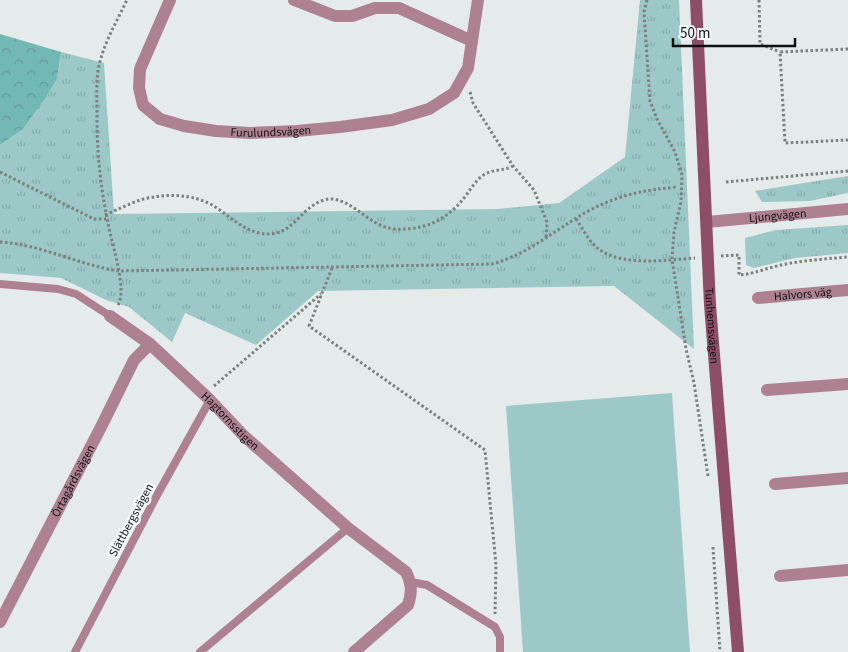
<svg xmlns="http://www.w3.org/2000/svg" width="848" height="652" font-family="'Source Sans 3',sans-serif">
<style>
.grass{fill:url(#grass-tufts)}
.forest{fill:url(#forest-crowns)}
.garden{fill:#9cc9c7}
.lines{fill:none;stroke-linecap:round;stroke-linejoin:round}
.path{stroke:#7b7f7f;stroke-width:3;stroke-dasharray:2.5 2.5;stroke-linecap:butt}
.lane{stroke:#ae8190;stroke-width:8}
.street{stroke:#ae8190;stroke-width:12}
.secondary{stroke:#8e4f66;stroke-width:12}
.labels{text-anchor:middle;stroke-width:5;stroke-linejoin:round;paint-order:stroke}
.street-label{font-size:12px;fill:#101212;stroke:#f3f8f8}
</style>
<defs>
<pattern id="grass-tufts" width="24" height="20" patternUnits="userSpaceOnUse" patternTransform="scale(1.25)"><rect width="24" height="20" fill="#9cc9c7"/><path d="M3 7l-1-3M5 7V3M7 7l1-3M15 17l-1-3M17 17v-4M19 17l1-3" fill="none" stroke="#85acaa"/></pattern>
<pattern id="forest-crowns" width="20" height="18" patternUnits="userSpaceOnUse" patternTransform="scale(1.25)"><rect width="20" height="18" fill="#72b8b5"/><path d="M2 6a3 3 0 1 1 6 0M12 15a3 3 0 1 1 6 0" fill="none" stroke="#629d9b"/></pattern>
</defs>
<rect width="100%" height="100%" fill="#e5ebea"/>
<!-- grass -->
<g class="grass">
<polygon points="640,0 679,0 694,349 614,286 318,291 256,345 185,313 172,342 129,307 106,300 61,278 0,273 0,145 23,129 45,99 57,79 61,52 104,63 114,214 497,209 559,203 625,157"/>
<polygon points="848,176 848,193 810,201 762,202 755,191"/>
<polygon points="848,225 848,253 795,258 754,268 746,265 745,238 776,230"/>
</g>
<!-- forest -->
<polygon class="forest" points="0,34 61,52 57,79 45,99 23,129 0,145"/>
<!-- garden -->
<polygon class="garden" points="672,393 690,652 523,652 506,406"/>
<g class="lines">
<!-- path -->
<g class="path">
<polyline points="647,0 644,12 650,101 657,119 675,152 682,175 681,202 674,232 672,259 686,349 694,383 708,476"/>
<polyline points="759,0 760,44 780,52"/>
<polyline points="848,49 780,52 785,143 848,140"/>
<polyline points="470,92 473,103 513,166 534,190 547,222 546,238"/>
<polyline points="0,172 94,219 106,219"/>
<polyline points="726,182 848,171"/>
<path d="M105,215C117,210 128,204 140,200C165,193 195,193 217,208C231,218 243,229 259,233C293,240 298,208 324,200C343,194 362,216 378,224C389,230 402,230 415,228C437,225 454,212 467,194C472,187 477,179 485,174C494,169 504,171 513,166"/>
<path d="M576,219C582,227 587,238 594,245C616,268 666,260 695,258"/>
<path d="M0,242C39,244 79,265 119,271L492,264C530,254 558,227 592,209C622,194 645,190 677,187"/>
<path d="M721,256L739,255V275C754,274 767,268 781,265C804,260 826,259 848,257"/>
<polyline points="332,268 309,326 485,450 496,565 495,614"/>
<path d="M118,305C125,293 118,267 115,253C103,207 97,164 97,117C97,101 96,86 98,71C102,46 116,23 127,0"/>
<polyline points="214,386 321,294"/>
<polyline points="713,547 720,652"/>
</g>
<!-- lane -->
<g class="lane">
<polyline points="0,284 58,289 76,294 110,316"/>
<polyline points="411,582 427,585 495,627 500,637 500,652"/>
<polyline points="75,652 156,497 210,400"/>
<polyline points="200,652 348,528"/>
</g>
<!-- street -->
<g class="street">
<path id="s1" d="M170,0L140,69L139,88L143,105L160,119L184,126L216,131L250,133L297,131L340,127L392,120L429,109L454,93L468,68L478,0"/>
<polyline points="294,0 335,16 352,16 375,8 399,8 472,41"/>
<path id="s2" d="M707,222L848,209"/>
<path id="s3" d="M758,298L848,290"/>
<path id="s4" d="M110,316L150,344L210,400L244,436L348,528L406,572C412,584 412,593 408,605L354,652"/>
<polyline points="767,390 848,384"/>
<polyline points="775,484 848,478"/>
<polyline points="780,576 848,570"/>
<path id="s5" d="M0,622L102,425L134,360L150,344"/>
</g>
<!-- secondary -->
<path class="secondary" id="s6" d="M696,0L710,305L738,652"/>
</g>
<g class="labels">
<!-- street labels -->
<g class="street-label">
<text dy="4" stroke="none"><textPath href="#s1" startOffset="246">Furulundsvägen</textPath></text>
<text dy="4" stroke="none"><textPath href="#s2" startOffset="71">Ljungvägen</textPath></text>
<text dy="4" stroke="none"><textPath href="#s3" startOffset="45">Halvors väg</textPath></text>
<text dy="4" stroke="none"><textPath href="#s6" startOffset="326">Tunhemsvägen</textPath></text>
<text dy="4" stroke="none"><textPath href="#s4" startOffset="160">Hagtornsstigen</textPath></text>
<text dy="4" stroke="none"><textPath href="#s5" startOffset="159">Örtagårdsvägen</textPath></text>
<text transform="translate(131 520) rotate(-62)" y="4">Slättbergsvägen</text>
</g>
</g>
<!-- scale -->
<path d="M673 38v8h122v-8" fill="none" stroke="#101212" stroke-width="2.5"/>
<text x="680" y="38" font-size="15" fill="#101212" stroke="#f3f8f8" stroke-width="4" paint-order="stroke">50 m</text>
</svg>
